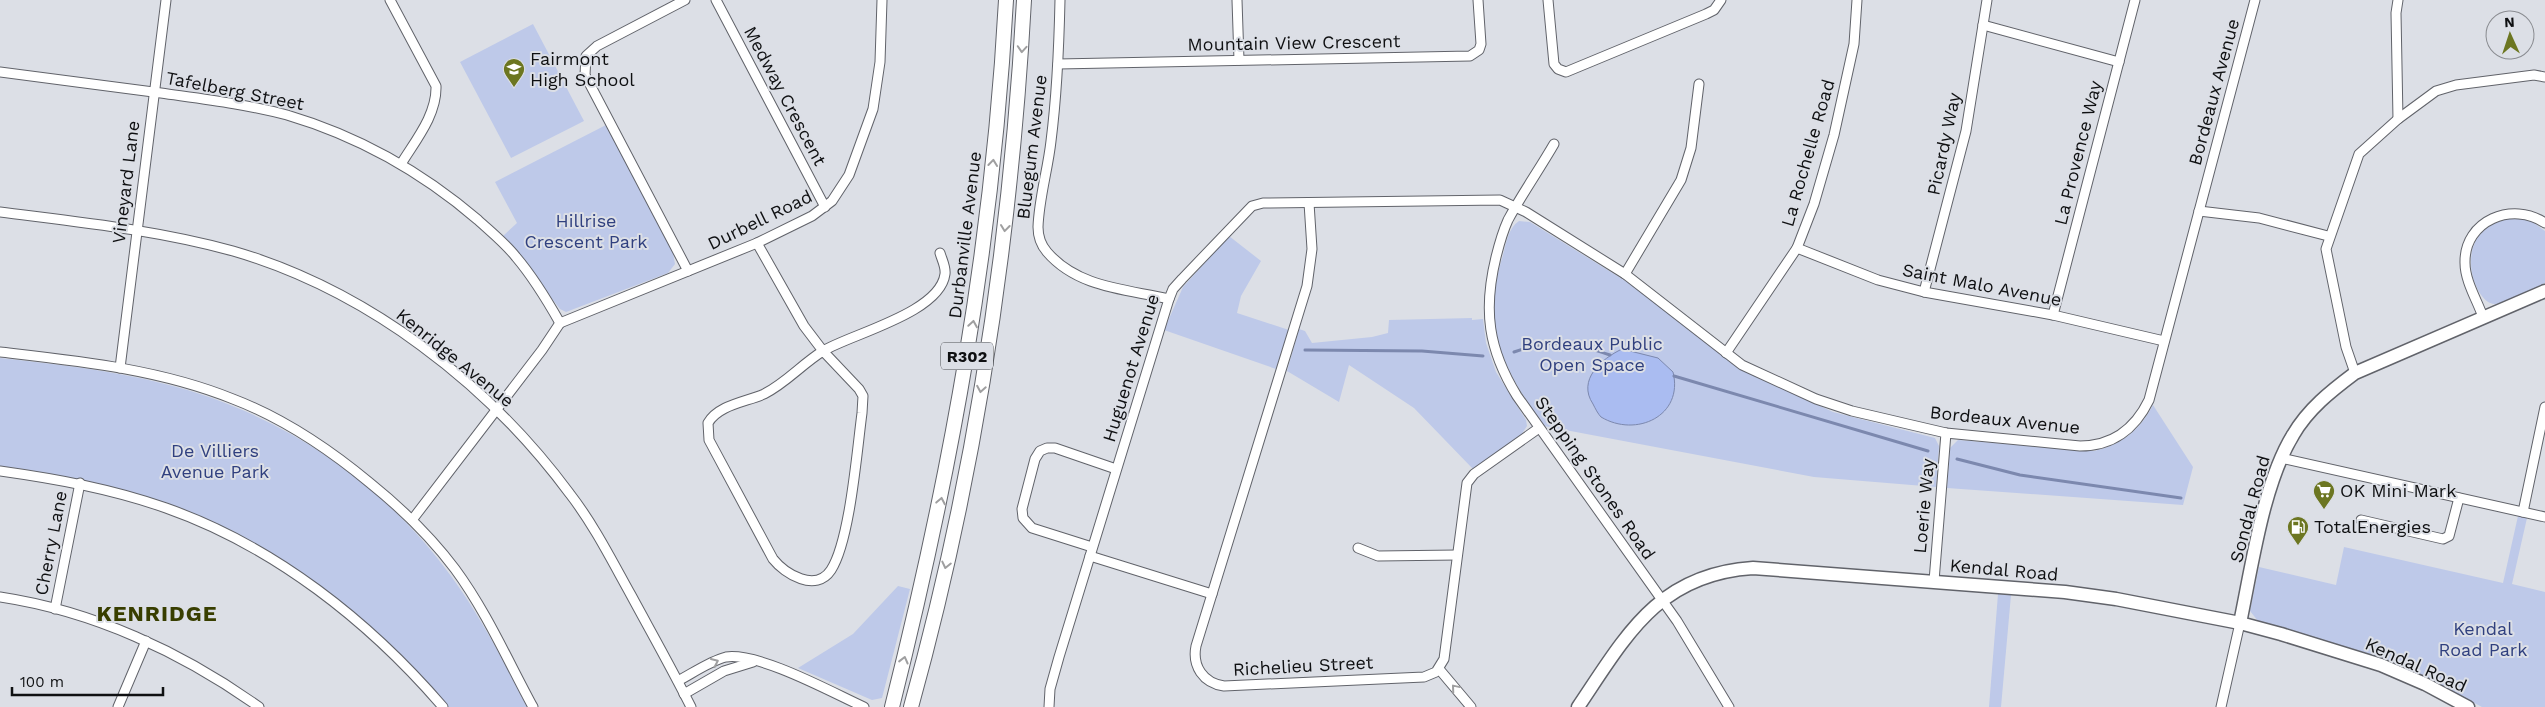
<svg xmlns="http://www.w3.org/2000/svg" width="2545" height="707" font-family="'Work Sans',sans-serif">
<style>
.green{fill:#bec9e9}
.water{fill:#aabcf1;stroke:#7c88ae}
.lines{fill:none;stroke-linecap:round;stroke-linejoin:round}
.stream{stroke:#7c88ae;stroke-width:3}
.street-casing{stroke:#61636a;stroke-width:11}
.secondary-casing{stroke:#61636a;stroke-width:15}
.primary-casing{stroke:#61636a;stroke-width:16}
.street{stroke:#fff;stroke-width:9}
.secondary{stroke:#fff;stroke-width:12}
.primary{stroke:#fff;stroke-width:14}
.oneway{stroke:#9f9fa0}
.labels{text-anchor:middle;stroke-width:4;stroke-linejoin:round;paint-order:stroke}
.shield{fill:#dcdfe6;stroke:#4c4e52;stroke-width:1}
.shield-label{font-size:16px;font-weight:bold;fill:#0f1012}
.street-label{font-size:18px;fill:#0f1012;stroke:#dcdfe6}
.poi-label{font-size:18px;fill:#0f1012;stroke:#dcdfe6;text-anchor:start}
.park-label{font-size:18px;fill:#30407f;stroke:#dcdfe6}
.district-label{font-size:22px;font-weight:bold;letter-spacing:1px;fill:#383e00;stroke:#dcdfe6}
</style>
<rect width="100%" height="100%" fill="#dcdfe6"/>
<!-- green -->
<g class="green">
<polygon points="533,24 584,121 511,158 460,62"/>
<polygon points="606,125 673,253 675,264 668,273 566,312 560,309 503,236 517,223 495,182"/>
<path d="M2516,218L2531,221L2545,231V283C2532,289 2508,303 2495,304C2473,305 2446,225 2516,218Z"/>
<path d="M1519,221L1530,222L1627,282L1739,368L1833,412L1935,438L1939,446L1936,487L1814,477L1544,426C1503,368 1480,328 1503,255C1506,244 1508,228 1519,221Z"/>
<polygon points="1229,236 1261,261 1241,296 1237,313 1289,330 1276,369 1164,330 1183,287"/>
<polygon points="1472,318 1472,320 1483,319 1486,343 1496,372 1526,420 1527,426 1521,435 1473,469 1414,408 1349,365 1339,402 1287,371 1299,329 1305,331 1312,343 1372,337 1388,333 1389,320"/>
<path d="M0,358C55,364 111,370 165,384C279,412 382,481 451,576C481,617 504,662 527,707H448C336,568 176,487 0,466Z"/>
<path d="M2153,405L2193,467L2183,505L1947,488L1950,448L1958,440L2094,451C2121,445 2140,430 2153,405Z"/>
<polygon points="2518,516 2527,518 2512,584 2545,592 2545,707 2482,707 2423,676 2374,655 2258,621 2250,611 2259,567 2336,585 2344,547 2503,583"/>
<polygon points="898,586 910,589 882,698 872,700 798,668 853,634"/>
<polygon points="1998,594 2011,595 2001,707 1989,707"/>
</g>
<!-- water -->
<path class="water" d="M1622,349L1658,358L1673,372C1684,416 1636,438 1601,417C1598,414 1595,408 1593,404C1577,380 1601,359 1622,349Z"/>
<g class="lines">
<!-- stream -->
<g class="stream">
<polyline points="1305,350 1422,351 1483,356"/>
<path d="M1514,352C1555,338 1570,342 1610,355"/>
<polyline points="1674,376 1928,451"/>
<polyline points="1957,459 2020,475 2181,498"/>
</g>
<!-- street casing -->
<g class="street-casing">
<g id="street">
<path d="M390,0L436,86C437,115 415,141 401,164"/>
<polyline points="685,0 597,46 586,56 585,75 688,271"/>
<polyline points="716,0 825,207"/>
<path d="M1060,0C1059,47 1057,94 1051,141C1048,169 1039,198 1038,227C1038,236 1041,245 1047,252C1078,288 1126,289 1169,299"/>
<polyline points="1237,0 1239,60"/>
<polyline points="1548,0 1554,64 1558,69 1566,72 1706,14 1714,10 1721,0"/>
<polyline points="1983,25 2119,62"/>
<polyline points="1058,64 1470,56 1479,50 1481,44 1478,0"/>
<path d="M0,72C54,79 107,86 161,93C203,99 246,104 287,115C358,136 422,172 478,220C491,232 505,243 516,257C533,277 547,300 560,323"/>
<polyline points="2398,119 2396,13 2398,0"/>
<path d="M1554,144C1539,170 1522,194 1508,220C1503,231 1499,245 1496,257C1483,310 1488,349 1517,396L1677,621L1729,707"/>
<path d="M1309,203L1312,249L1307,286L1196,646C1192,666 1203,683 1224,686L1424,677L1436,672L1444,659L1467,483L1474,474L1539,428"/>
<polyline points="2199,211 2259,218 2328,236"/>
<path d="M0,212C78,222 157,230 233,251C367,290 488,383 570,494C594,525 612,561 631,595C651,632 672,669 691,707"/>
<path d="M757,243L804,326L823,351L859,389L863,396L862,413C857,450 850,541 831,570C816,593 785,574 773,559L709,440L708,423C718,405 746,402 764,394C786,383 802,364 823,351C851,334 940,313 945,274C946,267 942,260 940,253"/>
<polyline points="1797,248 1878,280 1924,292 2053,315 2164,341"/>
<polyline points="1625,274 1681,180 1691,148 1699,84"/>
<polyline points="1924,292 1966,131 1987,0"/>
<polyline points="2053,315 2135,0"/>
<path d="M2483,317C2477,300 2465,281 2465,263C2464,220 2513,201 2545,223"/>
<polyline points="560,323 757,243 812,216 832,201 849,175 873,109 880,62 882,0"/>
<path d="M0,352C78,361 159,369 233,399C283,418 329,449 370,483C401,508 431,537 455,569C486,611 508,661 533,707"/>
<polyline points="1726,353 1797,248 1814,204 1834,135 1854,44 1857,0"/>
<polyline points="120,368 166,0"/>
<polyline points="2355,373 2346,347 2326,249 2359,154 2398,119 2436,91 2456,85 2534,75 2545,77"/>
<polyline points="2281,458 2545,517"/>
<path d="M0,471C57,479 112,489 166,508C274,546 369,621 443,707"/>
<polyline points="2523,512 2545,407"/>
<polyline points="412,520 542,350 560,323"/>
<polyline points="2361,520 2443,539 2449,536 2459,498"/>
<polyline points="1092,547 1032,528 1023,518 1022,509 1035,459 1040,451 1047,448 1055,448 1116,469"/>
<polyline points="1358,548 1378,556 1457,555"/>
<polyline points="1090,556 1212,594"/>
<polyline points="1934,581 1946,433"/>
<path d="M0,597C93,611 182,652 259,707"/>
<polyline points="55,609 80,483"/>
<polyline points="1439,669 1471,707"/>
<path d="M678,681C693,673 710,661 726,657C759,652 833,693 864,707"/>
<polyline points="684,694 724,671 753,662"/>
<polyline points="118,707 146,641"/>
<path d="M1049,707L1050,689L1059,657L1169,299L1173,289L1182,279L1252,206L1263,203L1500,200L1526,212L1625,274L1742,365L1816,399L1852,411L1946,433L2080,446C2112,446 2135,429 2149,400L2255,0"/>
<polyline points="2221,707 2240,623"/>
</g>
</g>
<!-- secondary casing -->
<g class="secondary-casing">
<g id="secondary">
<path d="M2240,623C2252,566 2263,484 2293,435C2308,409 2331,391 2355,373L2545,291"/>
<path d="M1578,707C1626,636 1658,574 1753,568L2065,592L2116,599L2240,623L2281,634L2381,665L2425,684L2468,707"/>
</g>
</g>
<!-- primary casing -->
<g class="primary-casing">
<g id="primary">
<path d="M892,707C951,472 993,242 1006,0"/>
<path d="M911,707C975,477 1011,238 1024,0"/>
</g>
</g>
<!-- street -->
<use href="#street" class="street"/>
<!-- secondary -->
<use href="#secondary" class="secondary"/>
<!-- primary -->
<use href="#primary" class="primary"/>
</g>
<!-- one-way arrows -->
<defs><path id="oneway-chevron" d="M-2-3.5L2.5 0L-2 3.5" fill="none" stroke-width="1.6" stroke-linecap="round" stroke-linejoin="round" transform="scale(1.25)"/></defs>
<g class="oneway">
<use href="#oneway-chevron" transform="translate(1022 49) rotate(94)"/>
<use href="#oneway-chevron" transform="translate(993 163) rotate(-84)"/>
<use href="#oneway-chevron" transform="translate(1005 228) rotate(97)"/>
<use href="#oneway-chevron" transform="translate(973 324) rotate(-81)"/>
<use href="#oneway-chevron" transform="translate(981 389) rotate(100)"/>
<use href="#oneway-chevron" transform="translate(941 501) rotate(-79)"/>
<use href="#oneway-chevron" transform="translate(946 565) rotate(103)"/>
<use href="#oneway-chevron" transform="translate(904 660) rotate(-76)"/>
<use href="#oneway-chevron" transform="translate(715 662) rotate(-25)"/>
<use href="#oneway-chevron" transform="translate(1455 688) rotate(-130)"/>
</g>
<!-- icons -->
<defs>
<g id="school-pin" transform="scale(1.125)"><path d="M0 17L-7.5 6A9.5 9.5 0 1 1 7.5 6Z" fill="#6c7621" stroke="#dcdfe6"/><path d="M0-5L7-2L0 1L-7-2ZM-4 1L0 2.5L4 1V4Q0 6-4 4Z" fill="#fff"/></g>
<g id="supermarket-pin" transform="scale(1.125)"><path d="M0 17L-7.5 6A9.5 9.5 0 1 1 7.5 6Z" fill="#6c7621" stroke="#dcdfe6"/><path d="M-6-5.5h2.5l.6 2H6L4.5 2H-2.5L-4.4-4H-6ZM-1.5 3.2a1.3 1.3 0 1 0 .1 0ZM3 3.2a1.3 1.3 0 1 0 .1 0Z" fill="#fff"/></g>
<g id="fuel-pin" transform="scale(1.125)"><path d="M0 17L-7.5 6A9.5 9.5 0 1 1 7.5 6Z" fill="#6c7621" stroke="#dcdfe6"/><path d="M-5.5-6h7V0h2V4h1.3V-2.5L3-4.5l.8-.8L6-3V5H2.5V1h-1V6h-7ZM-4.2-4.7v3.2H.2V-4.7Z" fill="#fff"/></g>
</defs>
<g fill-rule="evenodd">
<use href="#school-pin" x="514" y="69"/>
<use href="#supermarket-pin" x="2324" y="491"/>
<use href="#fuel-pin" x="2298" y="527"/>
</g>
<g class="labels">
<!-- shield labels -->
<rect class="shield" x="941" y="342.5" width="52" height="27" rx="4"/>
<g class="shield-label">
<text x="967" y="362">R302</text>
</g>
<!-- street labels -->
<g class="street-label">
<text transform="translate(1294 43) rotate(-1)" y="6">Mountain View Crescent</text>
<text transform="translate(235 91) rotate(11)" y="6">Tafelberg Street</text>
<text transform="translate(2214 92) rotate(-75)" y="6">Bordeaux Avenue</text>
<text transform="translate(785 96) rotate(62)" y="6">Medway Crescent</text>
<text transform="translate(1944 144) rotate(-78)" y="6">Picardy Way</text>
<text transform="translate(1032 147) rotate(-83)" y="6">Bluegum Avenue</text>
<text transform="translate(1808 153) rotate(-74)" y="6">La Rochelle Road</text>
<text transform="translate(2078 153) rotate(-76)" y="6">La Provence Way</text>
<text transform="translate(126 182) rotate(-83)" y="6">Vineyard Lane</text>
<text transform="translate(760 220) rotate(-26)" y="6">Durbell Road</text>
<text transform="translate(965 235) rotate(-83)" y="6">Durbanville Avenue</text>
<text transform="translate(1982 285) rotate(11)" y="6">Saint Malo Avenue</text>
<text transform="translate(455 358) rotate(39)" y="6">Kenridge Avenue</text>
<text transform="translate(1131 368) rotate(-73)" y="6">Huguenot Avenue</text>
<text transform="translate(2005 420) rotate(6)" y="6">Bordeaux Avenue</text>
<text transform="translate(1595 478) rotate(55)" y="6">Stepping Stones Road</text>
<text transform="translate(1924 506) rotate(-85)" y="6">Loerie Way</text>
<text transform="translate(2250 509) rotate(-75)" y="6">Sondal Road</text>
<text transform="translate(51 543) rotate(-79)" y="6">Cherry Lane</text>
<text transform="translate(2004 570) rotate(5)" y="6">Kendal Road</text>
<text transform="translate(2416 665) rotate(24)" y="6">Kendal Road</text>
<text transform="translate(1303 666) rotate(-3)" y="6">Richelieu Street</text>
</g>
<!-- poi labels -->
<g class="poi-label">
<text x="530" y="65">Fairmont<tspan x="530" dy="21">High School</tspan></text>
<text x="2340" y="497">OK Mini Mark</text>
<text x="2314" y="533">TotalEnergies</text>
</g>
<!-- park labels -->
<g class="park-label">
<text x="586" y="227">Hillrise<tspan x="586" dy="21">Crescent Park</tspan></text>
<text x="1592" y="350">Bordeaux Public<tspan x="1592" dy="21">Open Space</tspan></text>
<text x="215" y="457">De Villiers<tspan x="215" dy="21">Avenue Park</tspan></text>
<text x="2483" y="635">Kendal<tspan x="2483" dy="21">Road Park</tspan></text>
</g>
<!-- district labels -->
<g class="district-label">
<text x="157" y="621">KENRIDGE</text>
</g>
</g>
<!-- north arrow -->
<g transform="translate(2510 35) rotate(357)"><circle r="24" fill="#dcdfe6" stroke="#8a8c91"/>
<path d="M0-4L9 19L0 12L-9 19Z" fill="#6c7621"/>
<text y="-8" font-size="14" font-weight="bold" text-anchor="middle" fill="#0f1012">N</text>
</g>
<!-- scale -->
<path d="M12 687v8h151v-8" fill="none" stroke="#0f1012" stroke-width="2.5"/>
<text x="20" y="687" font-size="15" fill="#0f1012" stroke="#dcdfe6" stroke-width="4" paint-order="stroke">100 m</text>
</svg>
